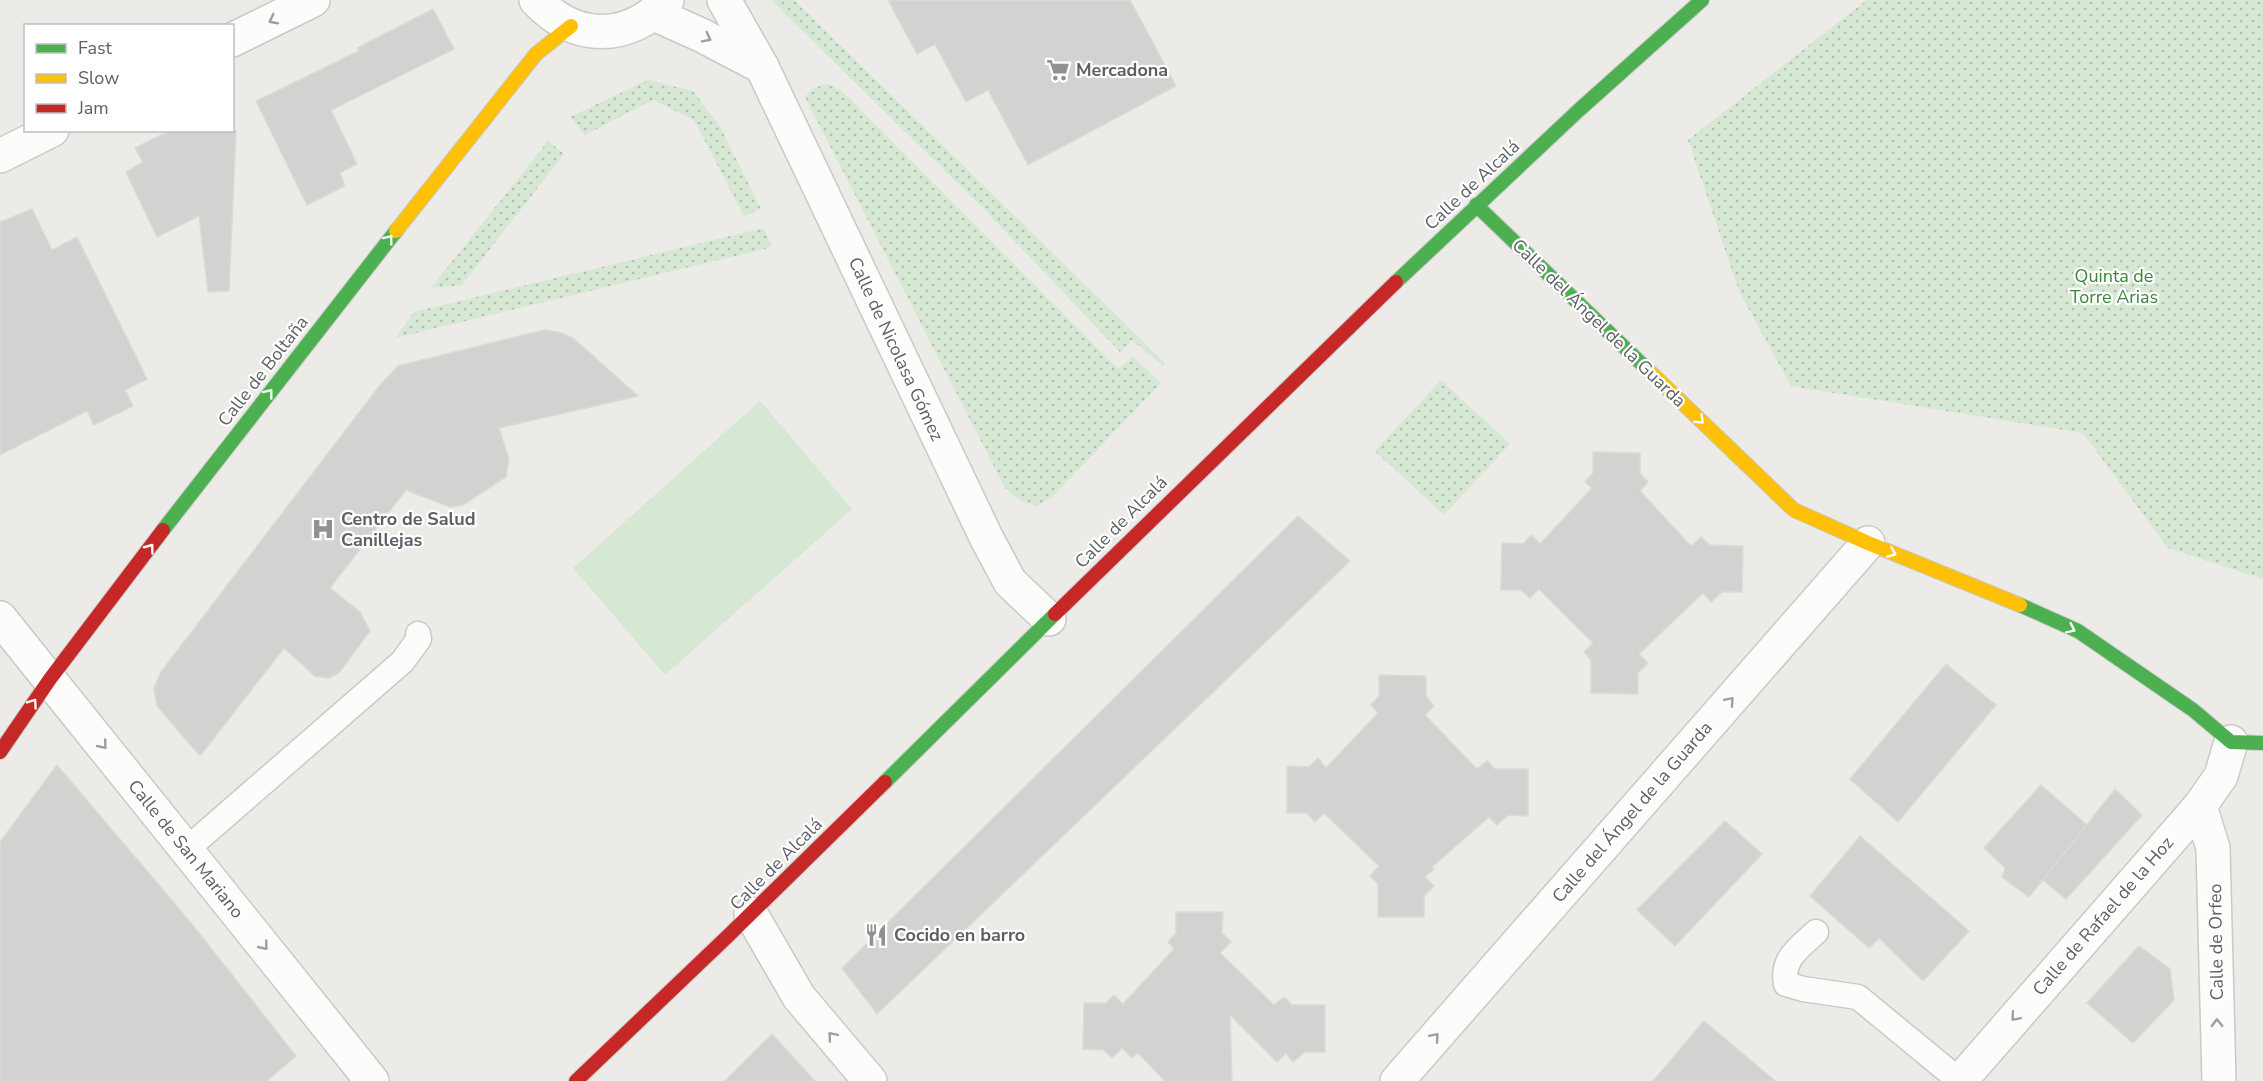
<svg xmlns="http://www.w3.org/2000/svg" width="2263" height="1081" font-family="'Nunito Sans',sans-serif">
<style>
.green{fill:url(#green-dots)}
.pitch{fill:#d6e7d4}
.building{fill:#d3d2d0;stroke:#dbdad6;stroke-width:1.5}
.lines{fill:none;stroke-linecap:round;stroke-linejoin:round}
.lane-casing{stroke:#c9c9c9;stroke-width:27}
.street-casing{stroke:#c9c9c9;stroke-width:36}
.fast-casing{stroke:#c9c9c8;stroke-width:16}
.slow-casing{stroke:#c9c9c8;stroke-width:16}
.jam-casing{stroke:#c9c9c8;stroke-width:16}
.lane{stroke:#fcfcfb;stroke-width:24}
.street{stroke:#fcfcfb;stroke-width:33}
.fast{stroke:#4caf50;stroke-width:14}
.slow{stroke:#ffc107;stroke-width:14}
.jam{stroke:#c62828;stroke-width:14}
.oneway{stroke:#9d9ea0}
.oneway2{stroke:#f6fbf6}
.labels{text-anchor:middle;stroke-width:4.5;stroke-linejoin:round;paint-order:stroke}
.poi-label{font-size:18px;font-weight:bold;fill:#5d6064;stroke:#fff;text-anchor:start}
.street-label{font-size:18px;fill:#5d6064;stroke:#fff}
.park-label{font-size:18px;fill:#3d833e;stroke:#fff}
</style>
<defs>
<pattern id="green-dots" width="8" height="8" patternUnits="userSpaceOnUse" patternTransform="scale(1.5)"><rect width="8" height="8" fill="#d6e7d4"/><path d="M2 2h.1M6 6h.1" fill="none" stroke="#b1bfb0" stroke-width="1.8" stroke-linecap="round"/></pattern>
</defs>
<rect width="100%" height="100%" fill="#ecebe7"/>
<!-- green -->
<g class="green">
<polygon points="771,0 794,0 1165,363 1163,366 1132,340 1120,352 987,212"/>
<polygon points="1867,0 2263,0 2263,579 2168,548 2083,433 1791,386 1739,291 1688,140"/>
<polygon points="648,80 693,91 719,125 761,209 744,216 694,120 653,100 585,135 570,117"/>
<polygon points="828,84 844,93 1118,369 1133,357 1161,383 1051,498 1037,506 1021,501 1005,488 805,97 813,88"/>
<polygon points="548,141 564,154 462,285 431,288"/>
<polygon points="764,228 772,247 395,338 414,312"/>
<polygon points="1441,380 1510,444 1444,515 1375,451"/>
</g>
<!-- pitch -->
<polygon class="pitch" points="760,401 852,509 665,675 573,568"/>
<!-- building -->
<g class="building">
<polygon points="888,0 1130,0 1176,86 1028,165 988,90 966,102 935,44 917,54"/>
<polygon points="433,9 454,49 331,110 357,164 340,173 345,186 307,205 256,101 359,51 357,48"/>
<polygon points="171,130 236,130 229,291 208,292 199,216 157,237 126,172 143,162 135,148"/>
<polygon points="32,209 52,250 77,237 147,379 125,390 133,406 94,425 87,411 0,455 0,222"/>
<polygon points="544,330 559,332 573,338 638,396 499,428 509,459 506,477 463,505 450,507 406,490 330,588 360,612 370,631 339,673 329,678 315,676 284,648 200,756 157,706 154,688 161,672 380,385 398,366"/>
<polygon points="1593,452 1640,453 1640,473 1648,482 1640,491 1691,546 1701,537 1710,545 1743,546 1742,592 1722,592 1711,602 1703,593 1639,654 1648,663 1638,673 1638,694 1591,693 1591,660 1584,652 1593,643 1539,589 1530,598 1521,590 1501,590 1502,543 1523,544 1531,535 1540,544 1592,488 1585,482 1593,473"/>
<polygon points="1298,516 1350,561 877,1014 842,968"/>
<polygon points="1946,664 1996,705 1898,822 1850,779"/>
<polygon points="1379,675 1426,676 1426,696 1434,706 1425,715 1477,769 1487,761 1495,769 1528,769 1528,816 1508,815 1497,825 1489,817 1432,867 1434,869 1425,877 1434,886 1424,896 1424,917 1378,917 1378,884 1370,876 1379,866 1324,813 1315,822 1307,813 1287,813 1287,766 1309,767 1318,758 1326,768 1378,713 1371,705 1379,696"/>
<polygon points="57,765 192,924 296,1056 267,1081 0,1081 0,842"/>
<polygon points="2041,785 2087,825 2029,897 2002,877 2005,868 1984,848"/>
<polygon points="2115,789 2142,815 2066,899 2043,880"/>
<polygon points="1725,821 1762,854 1675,946 1637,910"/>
<polygon points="1860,836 1969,931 1923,981 1879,938 1869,948 1810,896"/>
<polygon points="1176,912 1223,912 1222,933 1231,942 1220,953 1274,1005 1284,997 1292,1005 1325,1005 1325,1052 1305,1052 1293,1062 1286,1053 1277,1062 1230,1015 1232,1081 1165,1081 1138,1053 1132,1058 1122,1048 1112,1058 1104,1050 1083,1049 1084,1003 1106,1003 1114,995 1123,1004 1174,949 1168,942 1176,933"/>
<polygon points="2139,946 2170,969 2174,1000 2133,1043 2087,1003"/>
<polygon points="1704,1021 1775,1081 1653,1081"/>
<polygon points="772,1034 815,1081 725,1081"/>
</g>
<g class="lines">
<!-- lane casing -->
<g class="lane-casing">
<g id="lane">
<polyline points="187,849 402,662 419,639 418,634"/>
<path d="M1816,932C1799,948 1781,959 1786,984L1803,989L1858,997L1960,1081"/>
</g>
</g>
<!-- street casing -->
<g class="street-casing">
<g id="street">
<path d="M536,0C576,42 628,42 667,0"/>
<polyline points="724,0 762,67 986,537 1010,582 1049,619"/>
<polyline points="654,14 701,35 762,67"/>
<polyline points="232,40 313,0"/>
<polyline points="0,156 52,130"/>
<polyline points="0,618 372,1081"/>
<polyline points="2200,806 2213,848 2219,1081"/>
<polyline points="751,914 799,997 870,1081"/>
<polyline points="1397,1081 1868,543"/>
<polyline points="1960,1081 2200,806 2221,776 2231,742"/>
</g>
</g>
<!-- fast casing -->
<g class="fast-casing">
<g id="fast">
<polyline points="1476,205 1647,369"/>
<polyline points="1396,282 1579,110 1702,0"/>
<polyline points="163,530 396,231"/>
<polyline points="2020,605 2078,631 2193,710 2231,742 2263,743"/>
<polyline points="885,782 1055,614"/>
</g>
</g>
<!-- slow casing -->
<g class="slow-casing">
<g id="slow">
<polyline points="396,231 536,54 571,26"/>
<polyline points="1647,369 1794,510 1868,543 2020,605"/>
</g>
</g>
<!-- jam casing -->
<g class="jam-casing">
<g id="jam">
<polyline points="1055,614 1396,282"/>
<polyline points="0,752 50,679 163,530"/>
<polyline points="576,1081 730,934 885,782"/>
</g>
</g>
<!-- lane -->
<use href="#lane" class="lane"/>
<!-- street -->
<use href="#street" class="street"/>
<!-- fast -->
<use href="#fast" class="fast"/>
<!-- slow -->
<use href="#slow" class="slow"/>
<!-- jam -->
<use href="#jam" class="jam"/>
</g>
<!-- one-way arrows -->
<defs><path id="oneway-chevron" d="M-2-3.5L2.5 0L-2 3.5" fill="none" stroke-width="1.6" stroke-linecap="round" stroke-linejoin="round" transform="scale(1.5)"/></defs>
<g class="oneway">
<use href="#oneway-chevron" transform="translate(273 20) rotate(153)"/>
<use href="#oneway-chevron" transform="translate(707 38) rotate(27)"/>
<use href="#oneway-chevron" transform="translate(1730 701) rotate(-49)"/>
<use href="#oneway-chevron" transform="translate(103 745) rotate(51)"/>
<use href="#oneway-chevron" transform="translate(264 946) rotate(51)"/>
<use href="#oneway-chevron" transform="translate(2015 1017) rotate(131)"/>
<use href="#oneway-chevron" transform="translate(2217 1023) rotate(-91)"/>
<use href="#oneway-chevron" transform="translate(832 1036) rotate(-130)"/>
<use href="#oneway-chevron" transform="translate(1435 1037) rotate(-49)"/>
</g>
<g class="oneway2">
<use href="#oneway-chevron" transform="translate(389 239) rotate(-52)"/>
<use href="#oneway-chevron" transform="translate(269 393) rotate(-52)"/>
<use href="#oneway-chevron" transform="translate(1700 420) rotate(44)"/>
<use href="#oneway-chevron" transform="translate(150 548) rotate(-53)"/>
<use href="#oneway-chevron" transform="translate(1892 553) rotate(22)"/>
<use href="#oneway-chevron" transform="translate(2071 629) rotate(26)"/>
<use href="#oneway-chevron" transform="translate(33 703) rotate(-55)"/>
</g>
<!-- icons -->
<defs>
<g id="supermarket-bare" transform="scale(1.8)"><path d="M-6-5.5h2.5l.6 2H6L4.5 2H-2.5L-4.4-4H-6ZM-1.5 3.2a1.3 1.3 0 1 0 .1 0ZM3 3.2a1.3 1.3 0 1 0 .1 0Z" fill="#8f9192" stroke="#fff" stroke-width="2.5" paint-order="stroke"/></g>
<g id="hospital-bare" transform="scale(1.8)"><path d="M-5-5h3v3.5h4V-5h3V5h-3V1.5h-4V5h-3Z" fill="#8f9192" stroke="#fff" stroke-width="2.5" paint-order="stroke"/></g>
<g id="restaurant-bare" transform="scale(1.8)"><path d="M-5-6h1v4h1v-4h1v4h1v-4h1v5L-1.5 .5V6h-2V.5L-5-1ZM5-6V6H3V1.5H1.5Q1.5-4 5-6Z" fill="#8f9192" stroke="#fff" stroke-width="2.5" paint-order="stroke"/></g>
</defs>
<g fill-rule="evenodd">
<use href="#supermarket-bare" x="1058" y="70"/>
<use href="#hospital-bare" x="323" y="529"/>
<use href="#restaurant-bare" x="876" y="935"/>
</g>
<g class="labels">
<!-- poi labels -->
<g class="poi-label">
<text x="1076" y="76">Mercadona</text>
<text x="341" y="525">Centro de Salud<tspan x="341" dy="21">Canillejas</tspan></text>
<text x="894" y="941">Cocido en barro</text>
</g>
<!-- street labels -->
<g class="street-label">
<text transform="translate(1472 185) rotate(-43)" y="6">Calle de Alcalá</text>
<text transform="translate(1599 323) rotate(44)" y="6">Calle del Ángel de la Guarda</text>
<text transform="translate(896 349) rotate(65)" y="6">Calle de Nicolasa Gómez</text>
<text transform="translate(263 371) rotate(-52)" y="6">Calle de Boltaña</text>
<text transform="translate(1121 522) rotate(-45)" y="6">Calle de Alcalá</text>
<text transform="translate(1632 812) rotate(-49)" y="6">Calle del Ángel de la Guarda</text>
<text transform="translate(186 849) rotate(51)" y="6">Calle de San Mariano</text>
<text transform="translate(776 864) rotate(-45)" y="6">Calle de Alcalá</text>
<text transform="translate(2103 916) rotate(-49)" y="6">Calle de Rafael de la Hoz</text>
<text transform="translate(2216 942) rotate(-91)" y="6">Calle de Orfeo</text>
</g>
<!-- park labels -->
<g class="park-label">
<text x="2114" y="282">Quinta de<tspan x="2114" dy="21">Torre Arias</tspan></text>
</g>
</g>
<!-- legend -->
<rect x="24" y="24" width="210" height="108" fill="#ffffff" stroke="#bebfc1" stroke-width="1.5"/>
<rect x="36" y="44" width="30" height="9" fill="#4caf50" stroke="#bebfc1" stroke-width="1.5"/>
<text x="78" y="54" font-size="18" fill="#5d6064">Fast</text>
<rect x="36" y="74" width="30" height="9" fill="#ffc107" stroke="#bebfc1" stroke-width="1.5"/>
<text x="78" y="84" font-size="18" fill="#5d6064">Slow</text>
<rect x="36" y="104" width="30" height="9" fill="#c62828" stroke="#bebfc1" stroke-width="1.5"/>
<text x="78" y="114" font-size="18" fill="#5d6064">Jam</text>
</svg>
